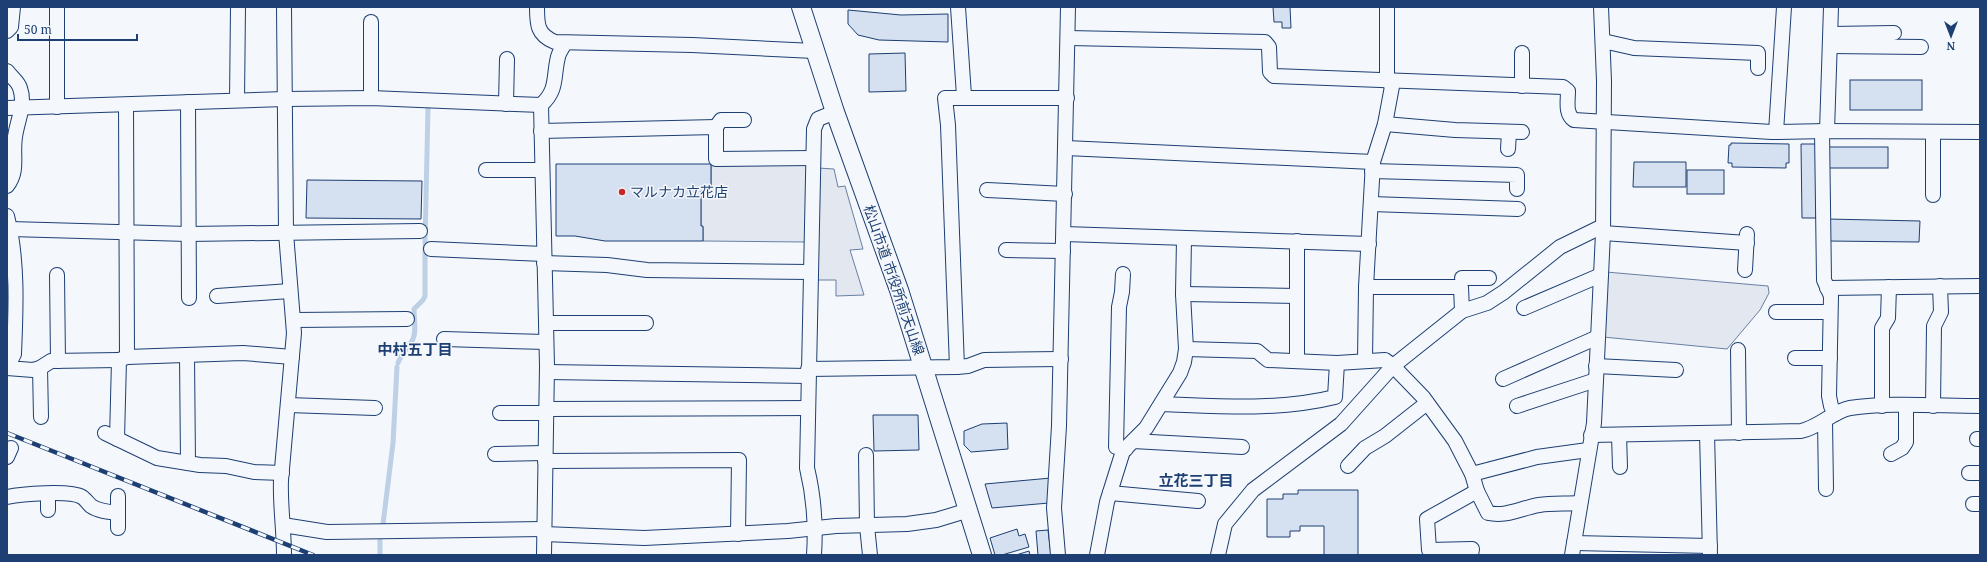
<svg xmlns="http://www.w3.org/2000/svg" width="1987" height="562" font-family="'Noto Serif','Noto Sans JP',serif">
<style>
.parking{fill:#e3e8f0;stroke:#687fa3}
.lines{fill:none;stroke-linecap:round;stroke-linejoin:round}
.stream{stroke:#bed0e5;stroke-width:5}
.building{fill:#d5e0f0;stroke:#1d3f73}
.minor-casing{stroke:#1d3f73;stroke-width:16}
.tertiary-casing{stroke:#1d3f73;stroke-width:20}
.minor{stroke:#f4f7fb;stroke-width:14}
.tertiary{stroke:#f4f7fb;stroke-width:18}
.rail-casing{stroke:#1d3f73;stroke-width:4.5}
.rail{stroke:#f4f7fb;stroke-width:3;stroke-dasharray:9;stroke-linecap:butt}
.poi-dot{fill:#c62828;stroke:#f4f7fb;stroke-width:1.5}
.labels{text-anchor:middle;stroke-width:3;stroke-linejoin:round;paint-order:stroke}
.poi-label{font-size:14px;fill:#1d3f73;stroke:#f4f7fb;text-anchor:start}
.street-label{font-size:14px;fill:#1d3f73;stroke:#f4f7fb}
.neighbourhood-label{font-size:15px;font-weight:bold;fill:#1d3f73;stroke:#f4f7fb}
</style>
<rect width="100%" height="100%" fill="#f4f7fb"/>
<!-- parking -->
<g class="parking">
<polygon points="807,163 806,242 703,241 703,227 701,226 701,191 711,191 711,164"/>
<polygon points="818,168 834,169 838,187 845,186 863,249 850,250 864,295 836,296 836,280 814,280"/>
<polygon points="1606,272 1768,286 1769,293 1760,310 1727,349 1603,337"/>
</g>
<g class="lines">
<!-- stream -->
<g class="stream">
<polyline points="425,244 428,107"/>
<path d="M398,363C401,354 407,349 412,341C417,333 414,319 414,309L423,300L425,296V248"/>
<polyline points="383,524 393,443 397,367"/>
<polyline points="380,539 380,555"/>
</g>
</g>
<!-- building -->
<g class="building">
<polygon points="1273,7 1290,7 1291,28 1282,28 1282,22 1274,22"/>
<polygon points="848,10 901,15 948,14 948,42 879,40 858,35 848,24"/>
<polygon points="905,53 906,91 869,92 869,54"/>
<rect x="1850" y="80" width="72" height="30"/>
<polygon points="1731,143 1789,144 1789,163 1786,163 1786,168 1732,167 1732,163 1728,163 1729,145 1731,145"/>
<polygon points="1801,144 1818,144 1816,218 1802,218"/>
<rect x="1828" y="147" width="60" height="21"/>
<polygon points="1634,162 1686,162 1686,187 1633,187"/>
<polygon points="556,164 711,164 711,191 701,191 701,226 703,226 703,241 605,241 575,236 556,236"/>
<rect x="1687" y="170" width="37" height="24"/>
<polygon points="307,180 422,181 421,219 306,218"/>
<polygon points="1827,219 1920,221 1919,242 1827,241"/>
<polygon points="873,415 918,415 919,450 874,451"/>
<polygon points="1007,423 1008,449 971,452 964,445 964,431 982,424"/>
<polygon points="1051,478 1049,503 992,508 985,484"/>
<polygon points="1298,490 1358,490 1358,555 1324,555 1324,526 1300,526 1300,531 1290,531 1290,537 1267,537 1267,499 1283,499 1283,494 1298,494"/>
<polygon points="1017,529 1019,536 1025,534 1029,547 1002,555 995,555 990,538"/>
<polygon points="1048,530 1051,555 1038,555 1036,531"/>
<polygon points="1029,551 1030,555 1016,555"/>
</g>
<g class="lines">
<!-- minor casing -->
<g class="minor-casing">
<g id="minor">
<path d="M284,7L286,233L294,333L281,480C280,505 284,530 284,555"/>
<path d="M537,7C537,24 537,35 555,42L692,45L814,51"/>
<polyline points="958,7 964,96"/>
<polyline points="371,22 371,98"/>
<polyline points="7,31 11,27 13,7"/>
<polyline points="1831,34 1894,33"/>
<path d="M1068,38L1265,42L1269,47L1270,72L1274,76L1563,87L1568,91C1568,101 1565,114 1574,120L1772,132L1827,131L1980,132"/>
<polyline points="1603,41 1634,48 1758,53 1758,68"/>
<polyline points="1830,46 1921,47"/>
<path d="M7,71C11,77 18,81 20,88C26,105 17,121 15,137C12,155 19,171 7,186"/>
<polyline points="1387,81 1387,7"/>
<polyline points="1522,86 1522,53"/>
<polyline points="237,100 238,7"/>
<polyline points="188,102 189,298"/>
<polyline points="506,104 507,59"/>
<polyline points="541,105 547,366 544,555"/>
<polyline points="57,107 57,7"/>
<path d="M7,108L285,99L371,98L541,105C558,90 553,77 558,57C559,52 563,47 565,43"/>
<polyline points="1385,124 1455,130 1522,132"/>
<polyline points="716,127 721,120 744,120"/>
<polyline points="541,131 716,127 716,159 813,158"/>
<polyline points="1822,131 1824,280 1831,296 1829,396 1831,406 1835,414"/>
<polyline points="1827,131 1831,7"/>
<polyline points="1776,132 1784,7"/>
<polyline points="1933,132 1933,195"/>
<polyline points="1066,148 1373,162"/>
<polyline points="1508,149 1509,132"/>
<polyline points="486,170 542,170"/>
<polyline points="1372,171 1517,175 1517,189"/>
<polyline points="987,190 1065,194"/>
<polyline points="1371,204 1518,209"/>
<path d="M7,216C18,260 16,308 14,354L7,368L33,370L40,368L51,361L119,360"/>
<polyline points="10,229 188,234 420,231"/>
<polyline points="1603,233 1747,243"/>
<polyline points="1064,234 1369,244"/>
<polyline points="431,249 544,254"/>
<polyline points="1006,250 1063,251"/>
<polyline points="544,263 607,265 647,270 810,272"/>
<polyline points="1745,270 1747,234"/>
<polyline points="1123,274 1122,292 1119,307 1116,447 1126,449"/>
<polyline points="57,275 58,361"/>
<polyline points="1462,278 1489,278"/>
<polyline points="1366,287 1461,287 1462,311"/>
<polyline points="1827,288 1980,286"/>
<polyline points="1183,294 1297,296"/>
<polyline points="217,296 290,291"/>
<polyline points="1524,308 1601,275"/>
<polyline points="1776,312 1830,312"/>
<polyline points="294,320 407,319"/>
<polyline points="546,323 646,323"/>
<polyline points="444,339 546,342"/>
<path d="M1186,349L1257,351L1268,360L1337,363L1385,360L1393,366L1423,397L1455,441L1472,474L1477,491L1488,513C1507,517 1521,508 1539,505C1552,503 1566,504 1579,503"/>
<polyline points="1738,350 1739,433"/>
<polyline points="187,356 188,463"/>
<polyline points="127,357 243,353 292,357"/>
<polyline points="1795,358 1830,358"/>
<polyline points="1297,360 1297,241"/>
<polyline points="1365,360 1366,287 1373,162 1385,124 1393,81"/>
<polyline points="1596,366 1676,370"/>
<polyline points="957,367 948,125 945,98 1067,98"/>
<polyline points="40,368 41,417"/>
<polyline points="808,369 957,367 968,366 984,360 1061,359"/>
<polyline points="547,372 808,376"/>
<polyline points="1503,379 1598,337"/>
<path d="M1162,404C1220,406 1278,411 1335,397L1337,363"/>
<polyline points="288,405 375,408"/>
<polyline points="1517,406 1596,380"/>
<polyline points="1882,406 1882,328 1888,318 1889,287"/>
<polyline points="1933,406 1934,326 1941,312 1940,286"/>
<polyline points="546,409 808,408"/>
<polyline points="500,413 546,413"/>
<polyline points="1825,421 1826,489"/>
<polyline points="105,433 157,458 200,465 226,466 254,472 282,473"/>
<polyline points="1707,433 1710,555"/>
<path d="M1591,435L1801,431C1820,427 1833,411 1850,408C1889,402 1940,406 1980,406"/>
<polyline points="1619,435 1620,467"/>
<polyline points="117,439 119,360 127,357 126,105"/>
<polyline points="1977,439 1980,439"/>
<polyline points="1133,441 1242,447"/>
<polyline points="495,454 545,453"/>
<polyline points="1891,454 1902,448 1906,442 1906,406"/>
<polyline points="866,455 867,526 870,555"/>
<polyline points="7,457 11,448"/>
<polyline points="545,461 739,460 738,534"/>
<polyline points="1348,466 1365,448 1385,436 1427,403"/>
<polyline points="1969,473 1980,473"/>
<polyline points="1472,474 1537,457 1588,450"/>
<polyline points="1110,493 1198,501"/>
<path d="M7,497C21,494 70,490 82,497C85,499 88,503 91,506C98,511 109,512 118,513"/>
<polyline points="1973,504 1980,504"/>
<polyline points="48,510 48,494"/>
<polyline points="283,525 327,532 544,529"/>
<polyline points="118,528 118,496"/>
<polyline points="544,534 644,538 788,531 836,526 907,524 936,520 969,510"/>
<polyline points="1574,543 1710,546"/>
<path d="M814,555C816,525 814,497 807,468L814,129L818,119L835,112"/>
<polyline points="1058,555 1054,508 1059,426 1068,7"/>
<polyline points="1097,555 1107,502 1123,451 1146,428 1180,373 1184,362 1186,349 1183,294 1184,239"/>
<polyline points="1218,555 1225,524 1253,490 1341,424 1393,366 1462,311 1487,303 1504,292 1560,247 1603,226"/>
<polyline points="1471,555 1472,549 1429,550 1427,519 1477,491"/>
<polyline points="1572,555 1594,423 1603,233 1604,81 1601,7"/>
</g>
</g>
<!-- tertiary casing -->
<g class="tertiary-casing">
<polyline id="tertiary" points="801,7 835,112 899,290 982,555"/>
</g>
<!-- minor -->
<use href="#minor" class="minor"/>
<!-- tertiary -->
<use href="#tertiary" class="tertiary"/>
<!-- rail casing -->
<g class="rail-casing">
<polyline id="rail" points="7,433 313,555"/>
</g>
<!-- rail -->
<use href="#rail" class="rail"/>
</g>
<!-- markers -->
<circle class="poi-dot" cx="622" cy="192" r="4"/>
<g class="labels">
<!-- poi labels -->
<g class="poi-label">
<text x="630" y="197">マルナカ立花店</text>
</g>
<!-- street labels -->
<g class="street-label">
<text transform="translate(894 280) rotate(71)" y="5">松山市道 市役所前天山線</text>
</g>
<!-- neighbourhood labels -->
<g class="neighbourhood-label">
<text x="415" y="355">中村五丁目</text>
<text x="1196" y="486">立花三丁目</text>
</g>
</g>
<!-- border -->
<rect width="1987" height="562" fill="none" stroke="#1d3f73" stroke-width="16"/>
<!-- north arrow -->
<g transform="translate(1951 36) rotate(180)" stroke="#f4f7fb" stroke-width="3" paint-order="stroke">
<path d="M0-3L7 15L0 10L-7 15Z" fill="#1d3f73"/>
<text y="-6" font-size="11" font-weight="bold" text-anchor="middle" fill="#1d3f73">N</text>
</g>
<!-- scale -->
<path d="M18 34v6h119v-6" fill="none" stroke="#1d3f73" stroke-width="2"/>
<text x="24" y="34" font-size="12" fill="#1d3f73" stroke="#f4f7fb" stroke-width="3" paint-order="stroke">50 m</text>
</svg>
